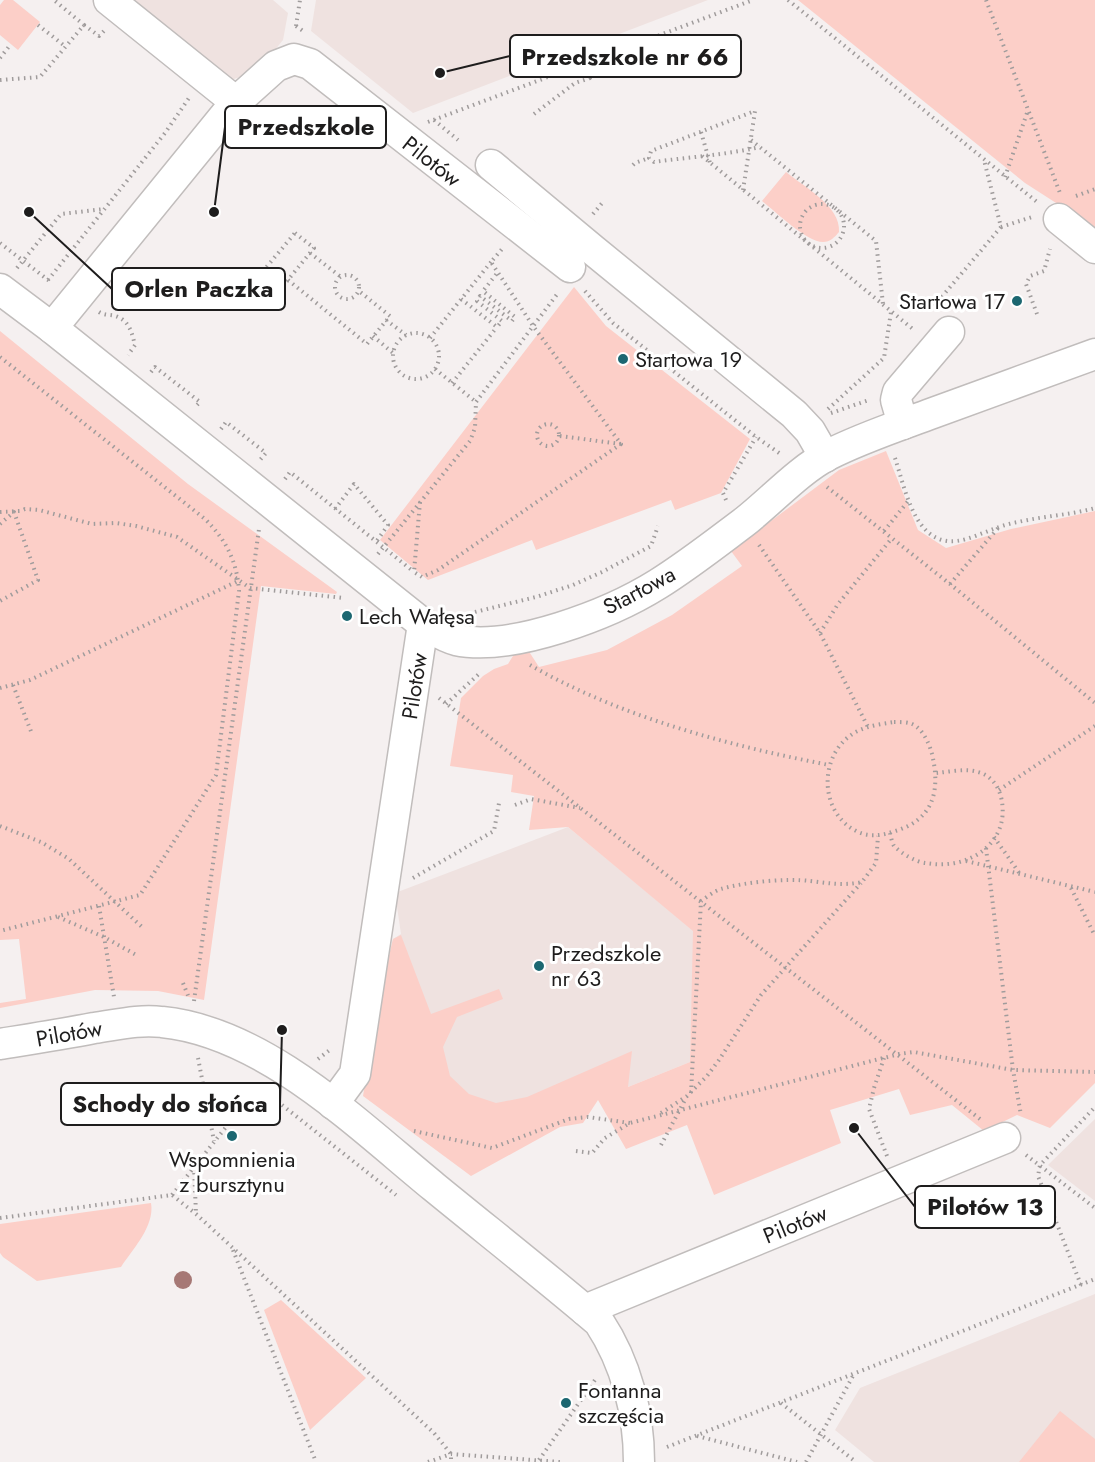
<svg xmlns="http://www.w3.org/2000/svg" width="1095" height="1462" font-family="Jost,sans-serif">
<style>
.built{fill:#efe2e0}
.green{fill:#fccfc8}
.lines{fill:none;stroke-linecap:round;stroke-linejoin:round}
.minor-casing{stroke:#c1bdbc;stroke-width:33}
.path{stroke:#a09c9c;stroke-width:4;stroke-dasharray:1.5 4.5;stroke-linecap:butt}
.minor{stroke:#fff;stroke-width:30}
.tree{fill:#a67875}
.poi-dot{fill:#1c6771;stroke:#fff;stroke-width:2}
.labels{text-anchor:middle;stroke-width:6;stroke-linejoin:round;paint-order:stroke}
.street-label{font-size:22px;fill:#1e1d1d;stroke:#fff}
.poi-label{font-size:22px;fill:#1e1d1d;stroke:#fff;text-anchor:start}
.leader{fill:none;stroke:#1e1d1d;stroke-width:2}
.callout-dot{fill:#1e1d1d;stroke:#fff;stroke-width:2}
.callout{fill:#fff;stroke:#1e1d1d;stroke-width:2}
.callout-label{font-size:24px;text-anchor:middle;font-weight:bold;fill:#1e1d1d}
</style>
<rect width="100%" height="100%" fill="#f5f0f0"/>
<!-- built -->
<g class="built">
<polygon points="126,0 273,0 288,13 283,40 258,71 225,82"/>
<polygon points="316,0 708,0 413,113 311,31"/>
<polygon points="568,827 694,931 690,1062 496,1140 373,1032 393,939 401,934 395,893"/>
<polygon points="1095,1119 1095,1201 1048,1165"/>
<polygon points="1095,1294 1095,1462 874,1462 835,1430 860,1388"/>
</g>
<!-- green -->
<g class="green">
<polygon points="4,0 13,0 40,22 18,50 0,35 0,5"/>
<polygon points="798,0 1095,0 1095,228 1025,183"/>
<path d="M786,172C804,187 841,206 839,232C835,237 830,242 823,242C807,242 776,212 762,201Z"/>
<polygon points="574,287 606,326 750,439 721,493 675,510 671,500 536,550 532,540 428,580 380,540"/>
<polygon points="0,331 188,484 337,592 336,594 261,586 204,1000 158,991 95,990 0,1008 0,1003 26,999 19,939 0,940"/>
<polygon points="886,451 918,530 946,548 1011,529 1095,511 1095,1083 1050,1128 1017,1115 984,1131 952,1105 910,1115 899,1089 830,1110 841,1143 714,1195 687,1125 626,1149 598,1100 583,1123 560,1127 471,1176 363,1096 380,993 393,939 401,935 431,1014 499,989 503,999 457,1017 443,1047 450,1076 469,1094 496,1103 527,1097 632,1051 628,1087 690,1062 693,931 568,827 529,830 534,796 511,792 513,775 450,766 461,698 483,676 494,669 508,664 516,651 528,650 539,667 607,650 672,615 742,566 731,551 839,470"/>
<path d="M151,1203C155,1226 133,1249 121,1267L37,1281L3,1257L0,1253V1224Z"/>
<polygon points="281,1300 366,1378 310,1430 264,1310"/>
<polygon points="1060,1411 1095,1439 1095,1462 1019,1462"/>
</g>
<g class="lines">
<!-- minor casing -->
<g class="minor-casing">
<g id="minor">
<polyline points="236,102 276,66 294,59 310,64 570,267"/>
<polyline points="491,165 593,250 794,414 810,431 825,457"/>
<polyline points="1059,219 1095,248"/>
<path d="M0,289L52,328L423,624C434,630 444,637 456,640C512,652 610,614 658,584C687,566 715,544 743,523C769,503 799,470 828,455C861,438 898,426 933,413C987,393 1041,374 1095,354"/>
<polyline points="52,328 236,102 109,0"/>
<polyline points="903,424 896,400 898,392 949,332"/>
<path d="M0,1044C31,1039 63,1034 94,1028C116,1025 139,1019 162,1022C264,1032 357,1124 434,1187C489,1232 545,1276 599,1322C626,1363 639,1413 639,1462"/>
<polyline points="333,1104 355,1074 423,624"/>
<polyline points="585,1310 1005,1138"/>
</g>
</g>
<!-- path -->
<g class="path">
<polyline points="788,0 1037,202"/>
<polyline points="986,0 1060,193"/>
<polyline points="38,25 66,47"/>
<polyline points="84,25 99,36 104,31"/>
<polyline points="296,26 303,31"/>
<polyline points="296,26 300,0"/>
<polyline points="0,58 11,44"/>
<polyline points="0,80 40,77 84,25 54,0"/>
<polyline points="534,114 575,83 590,78 584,64"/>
<polyline points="434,120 458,140"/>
<polyline points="428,122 753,0"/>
<polyline points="701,132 710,163"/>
<polyline points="751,140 876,241 883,304"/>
<polyline points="702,156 914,330"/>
<polyline points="633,165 635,163 649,158"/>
<polyline points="1005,177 1028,110"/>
<path d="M743,190C747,164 751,138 755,111L651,151L649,158L654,162C689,157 725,155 760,147"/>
<polyline points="1076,196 1095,189"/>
<circle cx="822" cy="226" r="22"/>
<polyline points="593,214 603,202"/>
<polyline points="1001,227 1032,217"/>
<polygon points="295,233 314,248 283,286 264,270"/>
<polyline points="0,243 52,283"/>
<polyline points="310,253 341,277"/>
<polyline points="17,268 61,214 104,209"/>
<circle cx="347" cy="287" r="12"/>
<polyline points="48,280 165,133 189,98"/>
<polyline points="288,280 367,344 390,316 359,291"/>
<polyline points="585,291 613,323 756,437 782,455"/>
<polyline points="461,299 497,327 502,321 477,301 480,296 512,321 515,317 483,291 498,272"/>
<polyline points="934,306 1001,227 984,160"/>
<path d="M99,312C105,316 112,314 118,317C130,322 132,334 135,345L128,355"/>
<polyline points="1037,314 1026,284 1030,276 1044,271 1050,249"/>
<polyline points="386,320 406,335"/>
<circle cx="416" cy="356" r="23"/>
<polyline points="373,336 393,353"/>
<polyline points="430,338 491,262"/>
<path d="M0,357L205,519C226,540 237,561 239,591L216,775L140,895L0,931"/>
<polyline points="435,369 476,402"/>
<polyline points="151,372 155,367 200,402 194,408"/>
<polyline points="452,383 497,327"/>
<polyline points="828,409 884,358 891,312"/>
<polyline points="831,413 869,400"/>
<circle cx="548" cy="435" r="11"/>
<polyline points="221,429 226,422 266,453 260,460"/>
<polyline points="560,436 621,444"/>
<path d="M895,458C906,491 916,554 966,539C983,534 1000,525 1018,522C1044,516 1070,515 1095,508"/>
<polyline points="285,479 290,472 414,572"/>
<polyline points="827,487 950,584 1095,703"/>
<polyline points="726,500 723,493 756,437"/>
<polyline points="420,502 414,572 422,577 438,570 621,444 533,326 491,262 502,249"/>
<polyline points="335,509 354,484 388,525 376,542"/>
<polyline points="0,512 20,511 25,509 39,510 92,524 116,523 136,526 177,537 250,588 344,598"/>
<polyline points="0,524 14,512 38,580 0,601"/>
<polyline points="884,531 909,500"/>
<polyline points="759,545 820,633 868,727"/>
<polyline points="378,554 470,441 475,428 476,402 558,293"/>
<polyline points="950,584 999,527"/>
<polyline points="475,612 536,597 573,585 602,572 651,546 658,526"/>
<polyline points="820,633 838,604 892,538"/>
<path d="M530,665C621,717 726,745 829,765"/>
<polyline points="13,685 32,734"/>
<polyline points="0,688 30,680 238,581"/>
<polyline points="439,698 980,1119"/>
<polyline points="446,704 481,672"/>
<path d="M894,722C900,722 907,722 912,724C923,729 929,743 932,754C941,792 933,821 892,832C880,836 867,837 856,831C819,812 818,755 854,733C866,726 881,724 894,722Z"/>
<polyline points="999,790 1095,726"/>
<polyline points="515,805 531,799 580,808"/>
<polyline points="0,826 41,842 69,859 142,927"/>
<path d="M890,833C891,837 892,843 894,846C902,854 916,862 926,863C968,871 1012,843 1001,797C998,785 990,775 978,772C965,768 949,772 936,773"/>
<polyline points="994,837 1020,874"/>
<polyline points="986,848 1013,1070 1021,1115"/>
<polyline points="966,861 1095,892"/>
<polyline points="413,878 494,831 499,803"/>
<polyline points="1071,888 1095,936"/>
<polyline points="99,906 114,997"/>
<polyline points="58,917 104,937 138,956"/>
<polyline points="183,983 189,998"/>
<polyline points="194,1001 259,529"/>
<polyline points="198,1058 214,1141"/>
<polyline points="884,1058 874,1088 869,1109 887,1156"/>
<polyline points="318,1059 331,1049"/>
<path d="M691,1093L701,901C707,897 714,891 721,889C745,882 786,878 810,881C828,883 844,886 862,882L876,863L878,836"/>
<polyline points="282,1105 396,1195"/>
<polyline points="661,1113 687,1096 707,1076 719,1060 761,995 861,883"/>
<polyline points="414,1131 492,1148 569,1119 588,1117 630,1123"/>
<polyline points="661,1145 686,1098"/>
<polyline points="576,1151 592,1153 605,1138 630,1123 899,1054 914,1052 1013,1070 1095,1072"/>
<polyline points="1026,1155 1095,1208"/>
<polyline points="194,1167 196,1214"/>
<polyline points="172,1195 257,1088"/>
<polyline points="0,1218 172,1195 196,1214 434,1433 451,1454 451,1462"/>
<polyline points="233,1250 316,1462"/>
<polyline points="1081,1285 1038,1176 1040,1165 1095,1107"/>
<polyline points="781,1403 856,1462"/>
<polyline points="697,1436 797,1462"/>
<polyline points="667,1447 1095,1279"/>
<polyline points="539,1460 597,1377"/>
<polyline points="428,1462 451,1454 560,1462"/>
<polyline points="806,1462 854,1374"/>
</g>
<!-- minor -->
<use href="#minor" class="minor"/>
</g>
<!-- trees -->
<circle class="tree" cx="183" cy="1280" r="9"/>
<!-- markers -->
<g class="poi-dot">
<circle cx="1017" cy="301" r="6"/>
<circle cx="623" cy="359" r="6"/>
<circle cx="347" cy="616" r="6"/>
<circle cx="539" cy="966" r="6"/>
<circle cx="232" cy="1136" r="6"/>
<circle cx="566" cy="1403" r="6"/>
</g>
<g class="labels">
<!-- street labels -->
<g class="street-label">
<text transform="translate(432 161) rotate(38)" y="8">Pilotów</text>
<text transform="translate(639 590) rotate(-28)" y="8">Startowa</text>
<text transform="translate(414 686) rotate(-81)" y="8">Pilotów</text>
<text transform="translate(69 1033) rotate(-10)" y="8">Pilotów</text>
<text transform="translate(795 1224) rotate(-22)" y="8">Pilotów</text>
</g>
<!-- poi labels -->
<g class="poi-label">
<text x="1005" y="309" text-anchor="end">Startowa 17</text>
<text x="635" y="367">Startowa 19</text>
<text x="359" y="624">Lech Wałęsa</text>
<text x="551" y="961">Przedszkole<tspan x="551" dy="25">nr 63</tspan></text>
<text x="232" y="1167" text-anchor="middle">Wspomnienia<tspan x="232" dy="25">z bursztynu</tspan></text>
<text x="578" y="1398">Fontanna<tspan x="578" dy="25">szczęścia</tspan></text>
</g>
</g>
<!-- callouts -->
<path class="leader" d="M440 73L510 56M214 212L225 127M29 212L112 289M282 1030L280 1104M854 1128L915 1207"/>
<g class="callout-dot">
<circle cx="440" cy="73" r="6"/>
<circle cx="214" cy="212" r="6"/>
<circle cx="29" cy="212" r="6"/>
<circle cx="282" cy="1030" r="6"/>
<circle cx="854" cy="1128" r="6"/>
</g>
<g class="callout">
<rect x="510" y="35" width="231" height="42" rx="6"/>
<rect x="225" y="106" width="161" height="42" rx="6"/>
<rect x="112" y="268" width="173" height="42" rx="6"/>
<rect x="61" y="1083" width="219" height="42" rx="6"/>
<rect x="915" y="1186" width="140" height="42" rx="6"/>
</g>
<g class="callout-label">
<text x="625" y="65">Przedszkole nr 66</text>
<text x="306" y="135">Przedszkole</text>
<text x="199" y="297">Orlen Paczka</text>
<text x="170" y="1112">Schody do słońca</text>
<text x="985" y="1215">Pilotów 13</text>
</g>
</svg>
